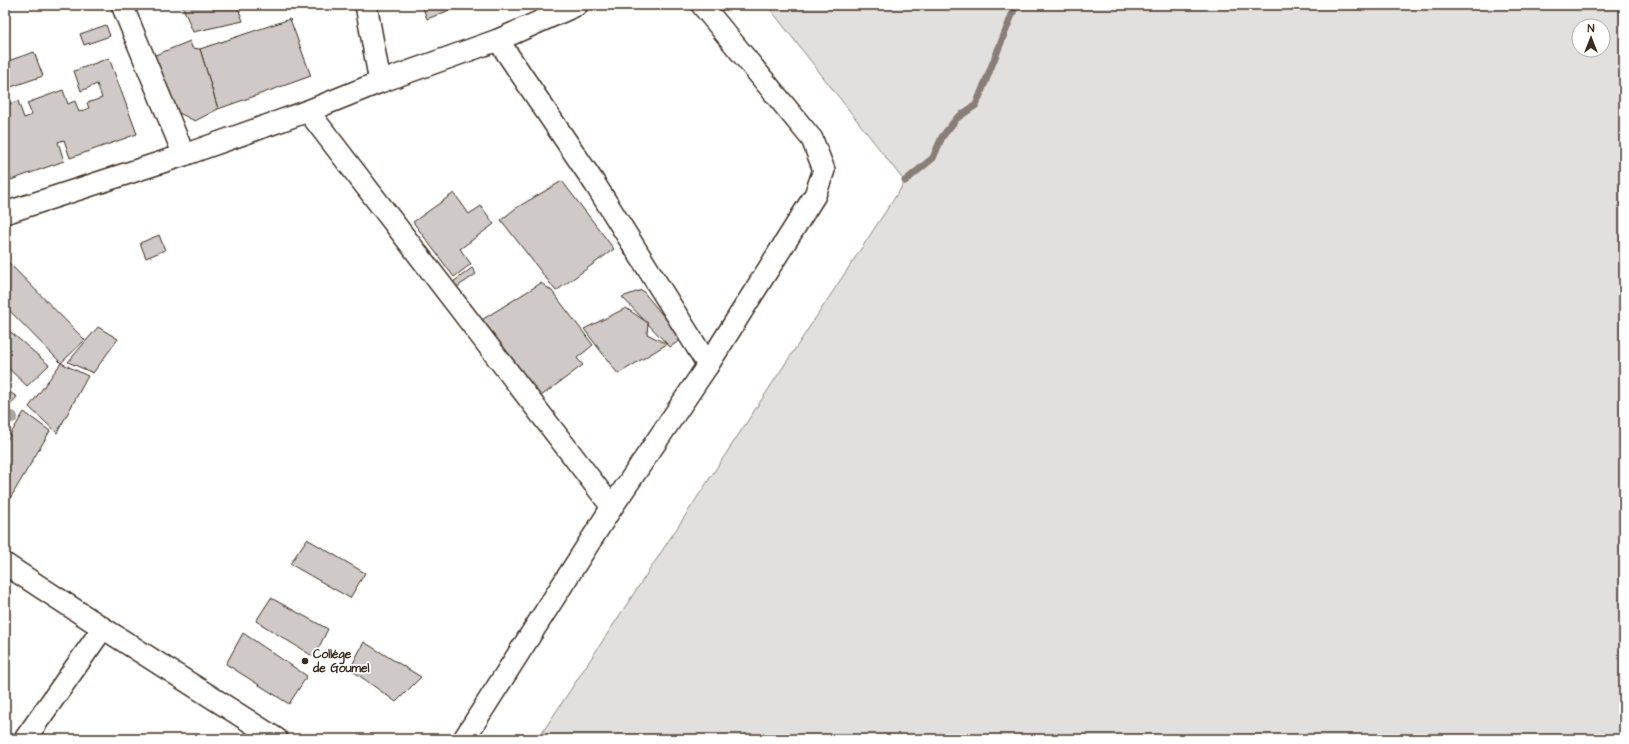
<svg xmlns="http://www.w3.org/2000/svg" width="1629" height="744" font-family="'Architects Daughter',sans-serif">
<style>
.green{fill:#e2e0de;stroke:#8e857e;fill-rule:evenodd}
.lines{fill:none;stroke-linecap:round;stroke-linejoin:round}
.stream{stroke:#887e77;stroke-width:7}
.building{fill:#cfcac7;stroke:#3b2a1e}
.street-casing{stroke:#3b2a1e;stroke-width:24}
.street{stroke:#fff;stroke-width:21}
.tree{fill:#aaa39e}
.poi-dot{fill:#3b2a1e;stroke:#fff;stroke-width:1.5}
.labels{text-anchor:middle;stroke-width:3.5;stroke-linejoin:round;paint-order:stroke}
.poi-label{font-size:12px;font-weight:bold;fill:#3b2a1e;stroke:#fff;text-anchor:start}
</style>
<rect width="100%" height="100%" fill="#fff"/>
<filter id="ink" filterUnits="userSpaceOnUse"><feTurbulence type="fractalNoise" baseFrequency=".025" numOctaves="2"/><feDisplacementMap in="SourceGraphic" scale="8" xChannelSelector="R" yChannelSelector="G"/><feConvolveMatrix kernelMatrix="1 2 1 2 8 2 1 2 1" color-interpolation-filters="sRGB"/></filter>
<g filter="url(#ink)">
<!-- green -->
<path class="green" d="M767,5H1624V739H538L905,182ZM1579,26H1603V50H1579Z"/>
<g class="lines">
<!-- stream -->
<polyline class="stream" points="905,181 933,158 942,137 957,118 976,105 1016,5"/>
</g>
<!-- building -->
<g class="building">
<polygon points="182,5 237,5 243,21 193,32"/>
<polygon points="265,5 287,5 274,8"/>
<polygon points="422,5 463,5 427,19"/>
<polygon points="290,19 311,76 218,109 200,49"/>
<polygon points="106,25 110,36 84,45 80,34"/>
<polygon points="190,41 192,48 200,49 218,109 195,121 173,110 153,56"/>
<polygon points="34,52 43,76 5,89 5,62"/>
<polygon points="109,58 137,134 70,158 64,140 58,142 64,161 11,180 5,163 5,97 8,104 18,101 24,118 32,115 27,103 63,90 68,104 75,101 79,112 89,108 87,103 102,98 97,84 81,91 74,71"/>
<polygon points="562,181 614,249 556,291 501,220 516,208"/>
<polygon points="454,193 469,214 481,206 494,224 460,249 471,264 454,277 413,222"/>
<polygon points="159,235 165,250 146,258 140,243"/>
<polygon points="8,262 85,340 61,363 5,306 5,265"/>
<polygon points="472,268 476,274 457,287 453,282"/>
<polygon points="541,283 552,291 593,345 577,358 583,365 537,399 480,321"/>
<polygon points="642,290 682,339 670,347 622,297"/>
<polygon points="626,308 648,323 647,334 667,344 618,374 584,329"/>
<polygon points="5,327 49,365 27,386 5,365"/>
<polygon points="98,327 118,339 93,373 68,362"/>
<polygon points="61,363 88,376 57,433 29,407"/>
<polygon points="5,389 17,397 5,410"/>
<polygon points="24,412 50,431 8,502 5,500 5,443"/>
<polygon points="307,539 365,573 350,598 290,564"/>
<polygon points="271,598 328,629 314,657 256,621"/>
<polygon points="243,633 307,676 289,704 226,664"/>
<polygon points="364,642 421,677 396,702 350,669"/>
</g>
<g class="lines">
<!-- street casing -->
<g class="street-casing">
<g id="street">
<polyline points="122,5 184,155"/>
<polyline points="366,5 380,82"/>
<polyline points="498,40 595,184 708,365"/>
<polyline points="308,111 612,507"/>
<polyline points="5,213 184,155 308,111 380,82 498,40 577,5"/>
<polyline points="5,564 103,628 277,739"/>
<polyline points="25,739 103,628"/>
<polyline points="464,739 612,507 708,365 815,195 824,170 812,139 702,5"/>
</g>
</g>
<!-- street -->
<use href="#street" class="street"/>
</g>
<!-- trees -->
<circle class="tree" cx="12" cy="417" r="6"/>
</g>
<!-- markers -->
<circle class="poi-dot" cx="305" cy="661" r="4"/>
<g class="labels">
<!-- poi labels -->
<g class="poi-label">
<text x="313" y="658">Collége<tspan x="313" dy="14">de Goumel</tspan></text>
</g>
</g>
<!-- margin -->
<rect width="1629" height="744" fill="none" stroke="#fff" stroke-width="20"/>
<rect x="10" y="10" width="1609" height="724" fill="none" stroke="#3b2a1e" stroke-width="1.5" filter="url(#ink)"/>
<!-- north arrow -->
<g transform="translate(1591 38)"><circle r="19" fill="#ffffff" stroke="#b1aaa5"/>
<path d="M0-3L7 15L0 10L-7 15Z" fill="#3b2a1e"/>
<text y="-6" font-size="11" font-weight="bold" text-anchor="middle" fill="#3b2a1e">N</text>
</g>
</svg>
